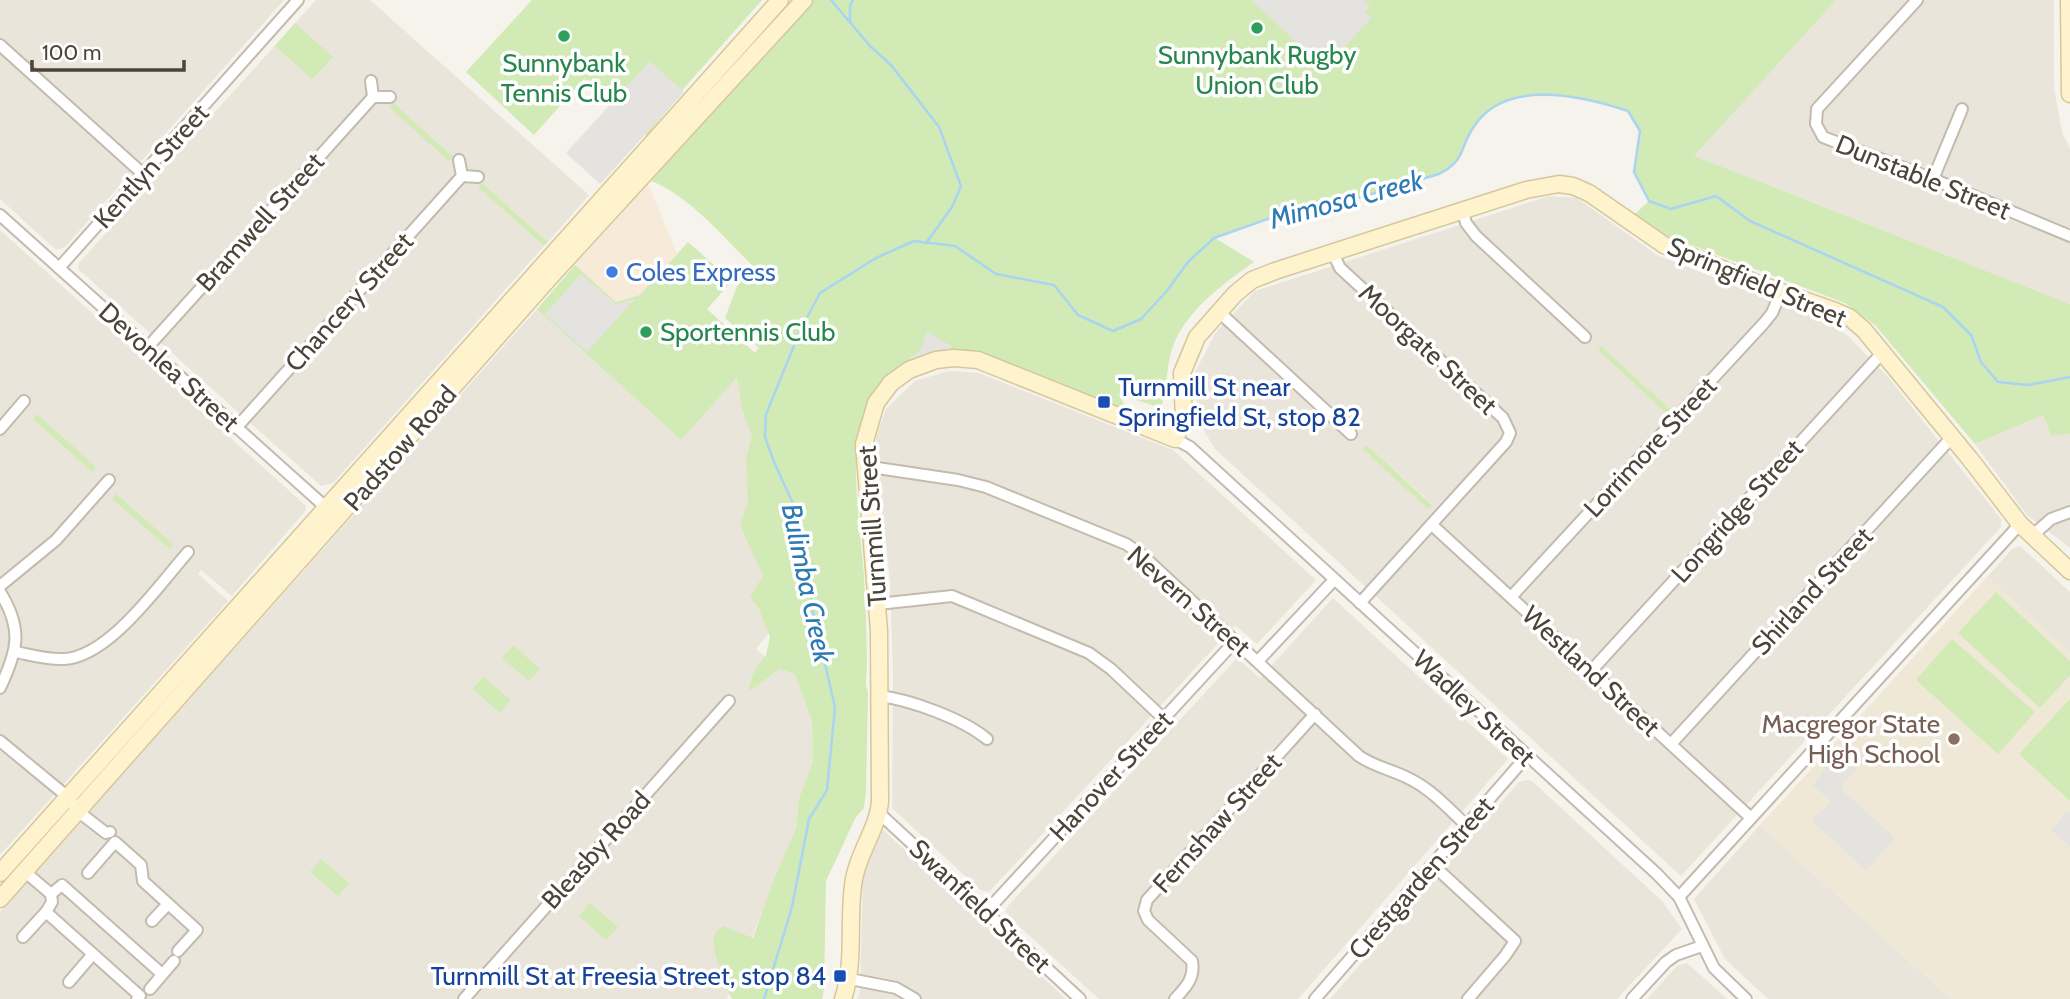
<svg xmlns="http://www.w3.org/2000/svg" width="2070" height="999" font-family="Cabin,sans-serif">
<style>
.residential{fill:#eae5da;fill-rule:evenodd}
.commercial{fill:#f7ead8}
.education{fill:#efe8d6}
.green{fill:#d2eab5}
.parking{fill:#e5e3e0}
.lines{fill:none;stroke-linecap:round;stroke-linejoin:round}
.stream{stroke:#a9d4f2;stroke-width:2.5}
.street-casing{stroke:#c2bbae;stroke-width:14}
.secondary-casing{stroke:#d6c79b;stroke-width:19}
.street{stroke:#fff;stroke-width:10}
.secondary{stroke:#fff3cd;stroke-width:16}
.leisure-dot{fill:#2e9e5b;stroke:#fff;stroke-width:2.5}
.shop-dot{fill:#3f7fe0;stroke:#fff;stroke-width:2.5}
.transit-dot{fill:#1a4fb4;stroke:#fff;stroke-width:2.5}
.education-dot{fill:#8d6e63;stroke:#fff;stroke-width:2.5}
.labels{text-anchor:middle;stroke-width:7;stroke-linejoin:round;paint-order:stroke}
.leisure-label{font-size:26px;fill:#27864d;stroke:#fff}
.street-label{font-size:26px;fill:#4b4439;stroke:#fff}
.shop-label{font-size:26px;fill:#366cbe;stroke:#fff;text-anchor:start}
.transit-label{font-size:26px;fill:#164399;stroke:#fff;text-anchor:start}
.education-label{font-size:26px;fill:#785e54;stroke:#fff;text-anchor:end}
.water-label{font-size:28px;font-style:italic;fill:#2e7ab2;stroke:#fff}
</style>
<rect width="100%" height="100%" fill="#f6f3ec"/>
<!-- residential -->
<g class="residential">
<polygon points="0,0 284,0 65,247 60,249 55,249 0,199"/>
<polygon points="316,0 370,0 589,195 548,242 482,183 479,187 544,246 333,483 321,486 78,269 79,263"/>
<polygon points="1836,0 2054,0 2054,87 2062,132 2070,149 2070,304 1693,156"/>
<path d="M1549,196L1577,198L1657,255L1816,317L1847,335L1888,377L2001,519V527L1681,876L1214,448L1201,425L1193,376L1216,332L1255,291ZM1601,346L1669,408V409L1666,412L1598,350ZM1367,445L1432,504L1429,508L1364,449Z"/>
<path d="M0,230L306,506V510L232,596L201,570L198,574L228,601L0,855ZM37,415L96,467L92,472L33,419Z"/>
<polygon points="537,309 681,440 755,354 771,630 756,649 779,669 795,674 812,722 813,761 799,798 796,828 727,999 0,999 0,912"/>
<polygon points="949,371 979,373 1173,450 1316,580 1257,644 1235,625 989,892 980,890 892,808 893,673 890,580 880,492 876,437 886,409 915,381"/>
<polygon points="2043,415 2051,436 2070,434 2070,548 2027,515 1975,444"/>
<polygon points="2020,546 2070,592 2070,653 1987,577 2012,549"/>
<polygon points="1333,598 1508,759 1298,999 1099,999 1010,918 1006,912 1007,907 1237,658 1260,678"/>
<polygon points="1527,780 1533,782 1663,902 1682,929 1617,999 1330,999 1519,782"/>
<polygon points="1760,825 1951,999 1768,999 1725,959 1694,899"/>
<polygon points="883,830 1066,999 857,999 860,992 863,874"/>
<polygon points="1687,963 1727,999 1647,999 1677,966"/>
</g>
<!-- commercial -->
<polygon class="commercial" points="648,184 677,253 641,295 616,302 575,265"/>
<!-- education -->
<polygon class="education" points="1987,577 2070,653 2070,999 1951,999 1760,825"/>
<!-- green -->
<g class="green">
<polygon points="532,0 762,0 685,87 647,136 584,79 534,135 466,72"/>
<path d="M813,0H1836L1694,156L2070,304V434L2051,436L2043,415L1975,444L1875,325L1845,303L1662,234L1634,215L1649,201L1634,172L1640,131L1628,111C1583,96 1504,77 1473,128C1459,149 1466,160 1439,174L1331,206L1282,214L1215,238L1254,262C1224,283 1184,312 1172,349C1166,369 1167,389 1161,408L1118,394L1129,411L974,350L951,352L921,350C898,368 875,386 864,414C846,457 864,547 865,595C866,619 867,642 867,666C867,676 864,682 868,692L866,792L864,808L856,817L826,881L824,989L822,999H732C726,987 711,951 714,939C715,932 718,930 723,926L753,938L771,887L796,828L799,798L813,761L812,722L795,674L779,669L753,689L748,691L754,671L766,655L770,637L759,609L750,597L763,576L740,525L748,501L746,459L752,436L742,409L737,377L681,440L537,309L575,265L616,302L640,295L688,242L732,281L707,309L755,353L759,348L725,318L737,286L753,266C724,238 689,195 651,181Z"/>
<polygon points="295,23 333,57 312,79 275,46"/>
<polygon points="393,103 453,157 449,161 389,107"/>
<polygon points="482,183 548,242 544,246 478,187"/>
<polygon points="1601,346 1670,409 1666,413 1598,350"/>
<polygon points="37,414 96,467 92,472 33,419"/>
<polygon points="1367,445 1432,505 1428,509 1363,449"/>
<polygon points="116,494 174,545 170,549 112,499"/>
<polygon points="1996,592 2070,661 2070,675 2040,708 1958,633"/>
<polygon points="1952,639 2035,712 1998,754 1916,680"/>
<polygon points="513,645 540,669 529,681 502,658"/>
<polygon points="483,677 511,700 500,713 473,689"/>
<polygon points="2070,699 2070,801 2019,754"/>
<polygon points="321,859 349,883 338,896 310,872"/>
<polygon points="590,903 618,927 606,940 579,916"/>
</g>
<!-- parking -->
<g class="parking">
<polygon points="1251,0 1364,0 1370,6 1365,12 1371,18 1331,62 1325,57 1319,63"/>
<polygon points="650,61 684,92 600,184 566,153"/>
<polygon points="581,274 616,304 635,299 587,352 545,314"/>
<polygon points="927,331 951,346 951,352 908,364 907,361 921,350"/>
<polygon points="1865,750 1870,759 1861,764 1842,784 1842,790 1895,838 1866,870 1812,821 1831,801 1813,785 1823,771 1826,753 1852,756"/>
<polygon points="2068,811 2070,813 2070,847 2051,830"/>
</g>
<g class="lines">
<!-- stream -->
<g class="stream">
<polyline points="831,0 870,46 891,65 939,127 961,186 952,207 926,243"/>
<polyline points="850,21 850,6 853,0"/>
<path d="M764,999L792,907L809,819L827,790L835,707L813,612L801,521L774,462L765,437L766,414L801,329L820,293L876,258L914,241L955,246L996,274L1054,285L1078,315L1113,331L1141,319L1166,292L1188,262L1214,238L1282,214L1331,206L1439,174C1466,160 1459,149 1473,128C1504,77 1583,96 1628,111L1640,131L1634,172L1649,201L1671,209L1716,196L1750,221L1943,307L1971,335L1981,362L1998,382L2028,385L2070,377"/>
</g>
<!-- street casing -->
<g class="street-casing">
<g id="street">
<polyline points="1917,0 1817,109 1816,124 1823,137 1933,179 2070,236"/>
<polyline points="0,45 143,174"/>
<polyline points="371,81 373,97 390,97"/>
<polyline points="459,160 462,176 478,177"/>
<polyline points="1933,179 1962,109"/>
<polyline points="1463,212 1466,223 1476,236 1585,337"/>
<polyline points="0,215 331,512"/>
<polyline points="1333,253 1340,268 1503,418 1510,433 1506,442 1360,603"/>
<polyline points="59,268 298,0"/>
<polyline points="1218,311 1351,434"/>
<polyline points="147,348 373,97"/>
<polyline points="236,428 462,176"/>
<polyline points="0,429 24,401"/>
<polyline points="1175,439 1190,447 1657,874 1679,897 1714,968 1746,999"/>
<path d="M864,466L958,480L986,487L1126,544L1141,554L1359,756C1375,767 1393,770 1410,779C1432,790 1448,808 1466,825"/>
<polyline points="1432,525 1750,817"/>
<polyline points="2032,536 2051,519 2070,512"/>
<polyline points="0,586 56,540 109,480"/>
<path d="M0,592C23,629 18,650 0,688"/>
<polyline points="1511,597 1764,323 1772,313 1781,292"/>
<polyline points="878,604 952,596 1089,653 1111,669 1164,719"/>
<path d="M16,652C31,655 48,660 64,659C109,657 159,585 188,552"/>
<polyline points="1258,661 1334,580"/>
<polyline points="1591,671 1883,352"/>
<path d="M880,696C911,700 963,719 987,739"/>
<polyline points="0,741 63,793 84,816 106,833 110,832"/>
<polyline points="1671,744 1952,437"/>
<polyline points="879,813 1080,999"/>
<polyline points="1433,865 1515,941 1505,956 1468,999"/>
<polyline points="24,871 51,894"/>
<polyline points="88,873 115,842 141,865 143,881 197,930 178,951"/>
<polyline points="51,894 52,902 46,912 140,996 137,999"/>
<polyline points="51,894 62,885 162,974"/>
<polyline points="1679,897 2020,524"/>
<polyline points="986,912 1235,641"/>
<polyline points="152,921 168,904"/>
<polyline points="23,937 46,912"/>
<polyline points="850,979 896,988 915,999"/>
<polyline points="69,982 93,954"/>
<polyline points="150,989 174,961"/>
<polyline points="464,999 729,701"/>
<path d="M1175,999C1186,987 1195,978 1192,961L1148,920L1144,911L1147,900L1315,714"/>
<polyline points="1315,999 1526,757"/>
<polyline points="1632,999 1666,962 1676,955 1702,946"/>
</g>
</g>
<!-- secondary casing -->
<g class="secondary-casing">
<g id="secondary">
<polyline points="2069,0 2070,94"/>
<polyline points="0,873 780,0"/>
<polyline points="0,899 552,275 804,0"/>
<path d="M843,999C856,960 847,919 854,879C859,851 878,828 880,801L879,631L864,444L876,403L891,383L909,370L936,360L954,358L978,360L1175,439L1184,418L1182,373L1197,337L1235,294L1252,280L1275,271L1526,190L1559,184L1573,186L1589,193L1664,245L1759,284L1835,311L1849,317L1864,330L1970,459L2020,524L2070,571"/>
</g>
</g>
<!-- street -->
<use href="#street" class="street"/>
<!-- secondary -->
<use href="#secondary" class="secondary"/>
</g>
<!-- markers -->
<g class="leisure-dot">
<circle cx="1257" cy="28" r="7"/>
<circle cx="564" cy="36" r="7"/>
<circle cx="646" cy="332" r="7"/>
</g>
<circle class="shop-dot" cx="612" cy="272" r="7"/>
<g class="transit-dot">
<rect x="1097" y="395" width="14" height="14" rx="3.5"/>
<rect x="833" y="969" width="14" height="14" rx="3.5"/>
</g>
<circle class="education-dot" cx="1954" cy="739" r="7"/>
<g class="labels">
<!-- leisure labels -->
<g class="leisure-label">
<text x="1257" y="64">Sunnybank Rugby<tspan x="1257" dy="30">Union Club</tspan></text>
<text x="564" y="72">Sunnybank<tspan x="564" dy="30">Tennis Club</tspan></text>
<text x="660" y="341" text-anchor="start">Sportennis Club</text>
</g>
<!-- street labels -->
<g class="street-label">
<text transform="translate(151 166) rotate(-48)" y="9">Kentlyn Street</text>
<text transform="translate(1923 177) rotate(22)" y="9">Dunstable Street</text>
<text transform="translate(260 222) rotate(-48)" y="9">Bramwell Street</text>
<text transform="translate(1757 282) rotate(23)" y="9">Springfield Street</text>
<text transform="translate(349 302) rotate(-48)" y="9">Chancery Street</text>
<text transform="translate(1428 349) rotate(43)" y="9">Moorgate Street</text>
<text transform="translate(169 367) rotate(42)" y="9">Devonlea Street</text>
<text transform="translate(1650 447) rotate(-47)" y="9">Lorrimore Street</text>
<text transform="translate(400 448) rotate(-49)" y="9">Padstow Road</text>
<text transform="translate(1737 511) rotate(-48)" y="9">Longridge Street</text>
<text transform="translate(872 526) rotate(-94)" y="9">Turnmill Street</text>
<text transform="translate(1812 591) rotate(-47)" y="9">Shirland Street</text>
<text transform="translate(1189 601) rotate(41)" y="9">Nevern Street</text>
<text transform="translate(1591 671) rotate(43)" y="9">Westland Street</text>
<text transform="translate(1474 708) rotate(43)" y="9">Wadley Street</text>
<text transform="translate(1111 776) rotate(-47)" y="9">Hanover Street</text>
<text transform="translate(1217 823) rotate(-48)" y="9">Fernshaw Street</text>
<text transform="translate(596 850) rotate(-48)" y="9">Bleasby Road</text>
<text transform="translate(1421 878) rotate(-49)" y="9">Crestgarden Street</text>
<text transform="translate(980 906) rotate(43)" y="9">Swanfield Street</text>
</g>
<!-- shop labels -->
<g class="shop-label">
<text x="626" y="281">Coles Express</text>
</g>
<!-- transit labels -->
<g class="transit-label">
<text x="1118" y="396">Turnmill St near<tspan x="1118" dy="30">Springfield St, stop 82</tspan></text>
<text x="826" y="985" text-anchor="end">Turnmill St at Freesia Street, stop 84</text>
</g>
<!-- education labels -->
<g class="education-label">
<text x="1940" y="733">Macgregor State<tspan x="1940" dy="30">High School</tspan></text>
</g>
<!-- water labels -->
<g class="water-label">
<text transform="translate(1346 199) rotate(-15)" y="10">Mimosa Creek</text>
<text transform="translate(808 583) rotate(78)" y="10">Bulimba Creek</text>
</g>
</g>
<!-- scale -->
<path d="M32 60v10h152v-10" fill="none" stroke="#4b4439" stroke-width="3.5"/>
<text x="42" y="60" font-size="21" fill="#4b4439" stroke="#ffffff" stroke-width="5" paint-order="stroke">100 m</text>
</svg>
